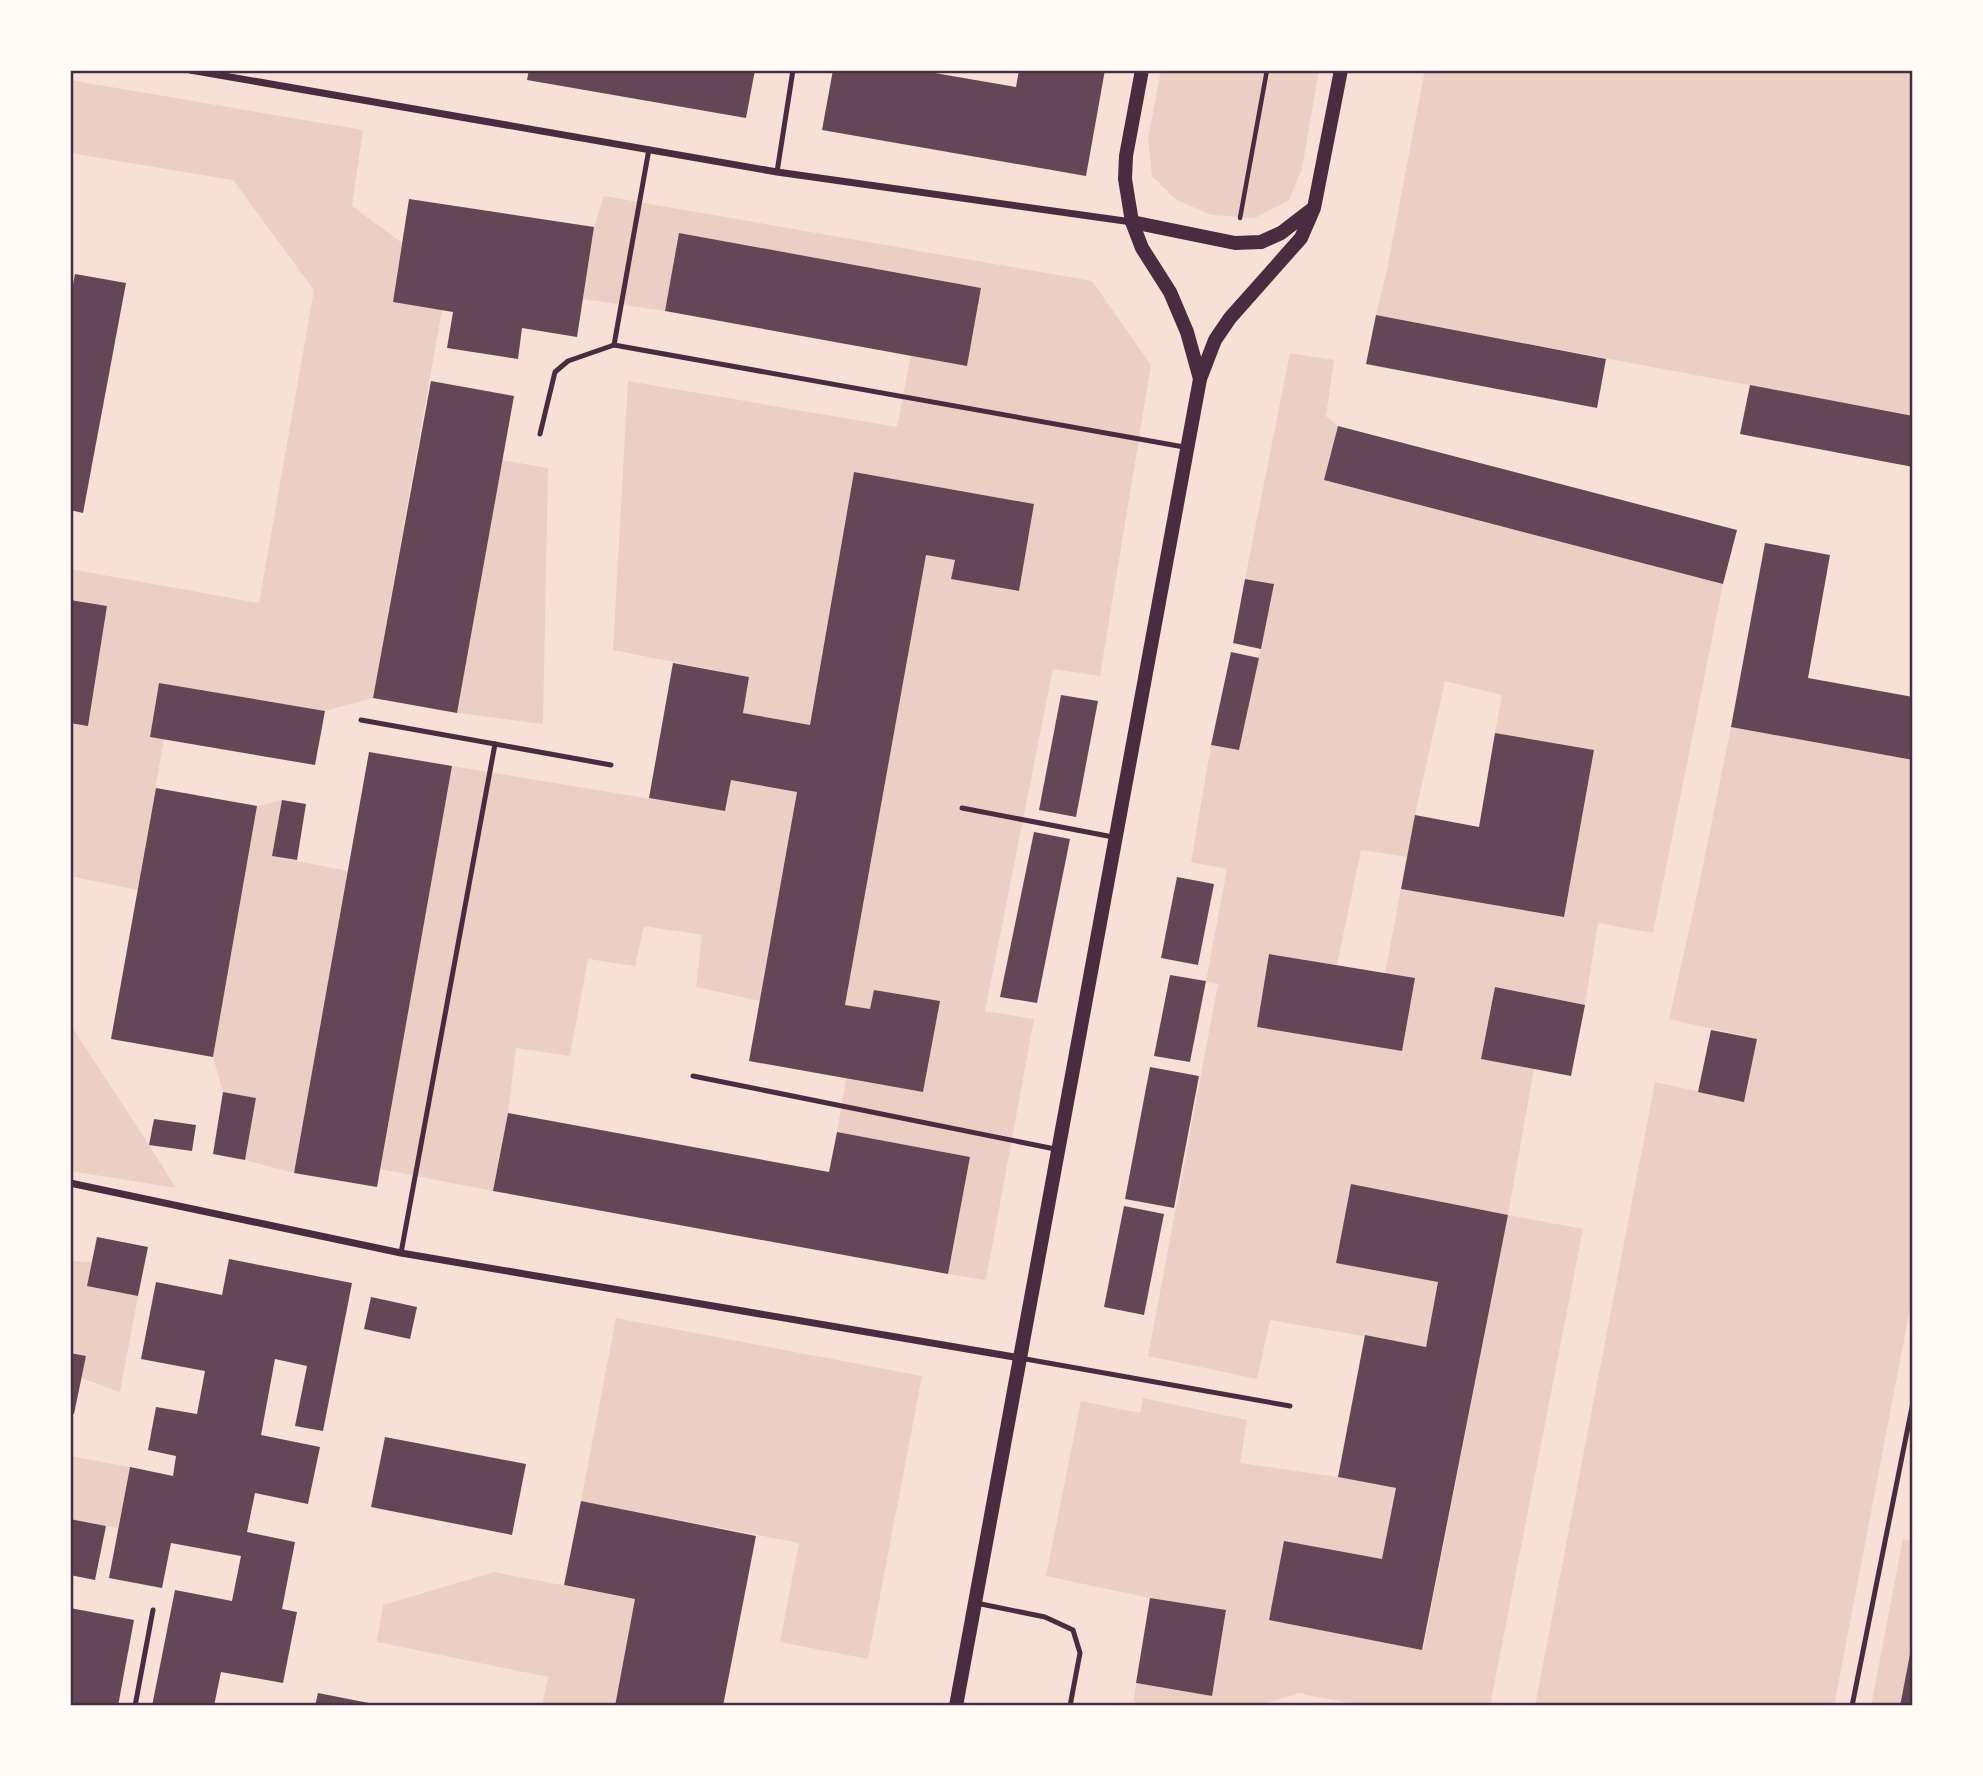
<svg xmlns="http://www.w3.org/2000/svg" width="1983" height="1776" font-family="Arial,sans-serif">
<style>
.green{fill:#ebcfc5;fill-rule:evenodd}
.building{fill:#644757}
.lines{fill:none;stroke-linecap:round;stroke-linejoin:round}
.path{stroke:#4a2c40;stroke-width:4.5}
.service{stroke:#4a2c40;stroke-width:5}
.minor{stroke:#4a2c40;stroke-width:7}
.secondary{stroke:#4a2c40;stroke-width:14}
.neatline{fill:none;stroke:#4a2c40;stroke-width:2.5}
</style>
<rect width="100%" height="100%" fill="#f7e1d7"/>
<!-- green -->
<g class="green">
<polygon points="1161,70 1319,70 1302,169 1289,200 1255,218 1211,215 1175,199 1152,176 1148,139"/>
<polygon points="1425,70 1913,70 1913,416 1376,315 1386,275"/>
<polygon points="70,80 363,130 352,206 402,243 393,302 442,310 373,698 325,711 159,683 150,737 164,739 138,890 70,876 70,723 88,725 107,607 70,600 70,569 259,603 314,290 233,180 70,153"/>
<polygon points="604,196 1092,281 1151,365 1100,676 1053,669 985,1011 1034,1019 986,1280 948,1274 970,1157 837,1132 846,1079 923,1092 940,1002 875,990 870,1009 845,1005 926,555 955,560 951,578 1018,591 1034,504 854,472 810,725 743,713 749,677 613,650 628,381 897,427 911,355 967,365 981,288 680,233 665,311 583,299 594,227"/>
<path d="M1290,353L1334,360L1326,416L1338,426L1324,480L1723,584L1653,933L1598,923L1585,1005L1495,987L1481,1058L1534,1069L1508,1215L1583,1229L1490,1706H1365L1298,1693L1259,1706H1133L1136,1683L1212,1696L1226,1610L1150,1598L1046,1576L1081,1401L1140,1413L1143,1398L1247,1420L1240,1463L1338,1477L1396,1488L1382,1559L1269,1620L1423,1650L1508,1215L1438,1282L1426,1347L1270,1320L1257,1379L1148,1356L1218,984L1206,981L1227,869L1191,862L1211,745L1239,750L1274,584L1245,579ZM1445,681L1502,695L1495,733L1594,750L1564,917L1401,889L1385,973L1402,1051L1257,1027L1269,954L1337,965L1361,850L1407,857L1415,815Z"/>
<polygon points="502,460 548,468 543,724 457,713"/>
<polygon points="1731,727 1913,760 1913,1293 1834,1706 1535,1706 1655,1082 1744,1101 1757,1039 1669,1019 1698,890"/>
<polygon points="452,766 725,811 731,780 797,792 760,1001 696,987 702,935 644,926 635,966 588,959 570,1056 516,1048 508,1113 493,1191 380,1169"/>
<polygon points="282,800 272,856 348,871 294,1173 245,1160 256,1098 223,1092 213,1057 257,806"/>
<polygon points="70,1024 149,1145 176,1188 70,1171"/>
<polygon points="70,1261 92,1262 87,1286 138,1296 120,1392 81,1378 86,1357 70,1353"/>
<polygon points="616,1318 922,1376 868,1659 780,1642 799,1543 581,1501"/>
<polygon points="70,1456 130,1467 118,1528 70,1519"/>
<polygon points="1903,1539 1913,1541 1913,1655 1910,1654 1900,1706 1871,1706"/>
<polygon points="494,1572 635,1599 615,1706 542,1706 548,1677 377,1642 383,1605"/>
</g>
<!-- building -->
<g class="building">
<polygon points="529,70 755,70 746,118 527,80"/>
<polygon points="833,70 917,70 1016,87 1019,70 1105,70 1086,176 822,130"/>
<polygon points="409,199 594,227 577,337 522,328 518,359 447,348 453,312 393,302"/>
<polygon points="679,233 981,288 967,366 665,311"/>
<polygon points="75,274 126,283 83,513 70,510 70,301"/>
<polygon points="1376,315 1606,359 1597,408 1366,364"/>
<polygon points="431,381 514,396 457,713 373,698"/>
<polygon points="1750,385 1913,416 1913,467 1740,434"/>
<polygon points="1338,426 1737,530 1723,584 1324,480"/>
<polygon points="854,472 1034,504 1019,591 951,579 955,560 926,555 845,1005 870,1009 874,990 940,1001 923,1092 749,1061 797,792 731,780 725,811 649,798 673,663 749,677 743,713 810,725"/>
<polygon points="1765,543 1830,555 1808,678 1913,697 1913,760 1731,727"/>
<polygon points="1245,579 1274,584 1261,649 1233,643"/>
<polygon points="70,600 107,606 88,726 70,723"/>
<polygon points="1231,652 1259,658 1239,750 1211,745"/>
<polygon points="159,683 325,711 315,765 150,737"/>
<polygon points="1061,695 1098,701 1076,817 1039,810"/>
<polygon points="1495,733 1594,750 1564,917 1401,889 1415,815 1479,827"/>
<polygon points="369,752 452,766 377,1187 294,1173"/>
<polygon points="156,788 257,806 213,1057 111,1039"/>
<polygon points="282,800 306,804 297,860 272,856"/>
<polygon points="1034,832 1070,839 1037,1003 1000,997"/>
<polygon points="1177,877 1214,884 1198,965 1161,958"/>
<polygon points="1269,954 1415,978 1402,1051 1257,1027"/>
<polygon points="1170,975 1206,981 1190,1062 1154,1056"/>
<polygon points="1495,987 1585,1005 1571,1076 1481,1059"/>
<polygon points="1711,1030 1757,1039 1744,1102 1698,1092"/>
<polygon points="1150,1067 1199,1076 1174,1208 1125,1199"/>
<polygon points="223,1092 256,1098 245,1160 213,1154"/>
<polygon points="508,1113 829,1172 837,1132 970,1157 948,1274 493,1191"/>
<polygon points="154,1119 196,1125 192,1151 149,1145"/>
<polygon points="1351,1184 1508,1215 1422,1650 1269,1620 1284,1541 1382,1559 1396,1488 1338,1477 1365,1335 1426,1347 1438,1282 1336,1263"/>
<polygon points="1124,1206 1164,1214 1144,1315 1104,1307"/>
<polygon points="97,1237 148,1247 138,1296 87,1286"/>
<polygon points="229,1259 352,1283 323,1431 295,1426 307,1366 275,1359 261,1435 320,1447 308,1504 255,1493 247,1532 295,1542 282,1609 297,1612 283,1683 221,1672 214,1706 152,1706 175,1590 232,1601 241,1556 171,1543 162,1588 109,1578 130,1467 173,1476 176,1456 148,1450 156,1407 197,1414 205,1371 141,1359 156,1282 222,1295"/>
<polygon points="371,1297 417,1307 410,1339 364,1329"/>
<polygon points="70,1353 86,1356 74,1414 70,1413"/>
<polygon points="385,1437 526,1464 512,1535 371,1507"/>
<polygon points="581,1501 756,1536 723,1706 615,1706 635,1599 564,1585"/>
<polygon points="70,1519 106,1526 95,1580 70,1575"/>
<polygon points="1150,1598 1226,1610 1212,1696 1136,1683"/>
<polygon points="70,1608 134,1620 118,1706 70,1706"/>
<polygon points="1910,1654 1913,1655 1913,1706 1900,1706"/>
<polygon points="318,1693 379,1705 379,1706 315,1706"/>
</g>
<g class="lines">
<!-- path -->
<polyline class="path" points="1240,218 1267,70"/>
<!-- service -->
<g class="service">
<polyline points="649,149 614,345 1184,447"/>
<polyline points="777,172 793,70"/>
<polyline points="540,434 555,372 568,361 614,345"/>
<polyline points="361,720 495,744"/>
<polyline points="962,808 1113,837"/>
<polyline points="693,1076 1055,1149"/>
<polyline points="401,1253 495,744 611,765"/>
<polyline points="1020,1358 1290,1406"/>
<polyline points="976,1603 1045,1617 1073,1630 1080,1653 1070,1706"/>
<polyline points="135,1706 153,1610"/>
<polyline points="1852,1706 1913,1402"/>
</g>
<!-- minor -->
<g class="minor">
<polyline points="190,70 777,172 1132,222"/>
<polyline points="70,1183 401,1253 1020,1358"/>
</g>
<!-- secondary -->
<g class="secondary">
<polyline points="1142,70 1126,156 1125,179 1132,222 1142,248 1170,292 1187,332 1200,379"/>
<polyline points="1132,222 1235,243 1261,242 1281,233 1311,210"/>
<polyline points="956,1706 1200,379 1215,340 1230,318 1301,238 1314,208 1341,70"/>
</g>
</g>
<!-- border -->
<rect width="1983" height="1776" fill="none" stroke="#fffaf5" stroke-width="144"/>
<rect x="72" y="72" width="1839" height="1632" class="neatline"/>
</svg>
